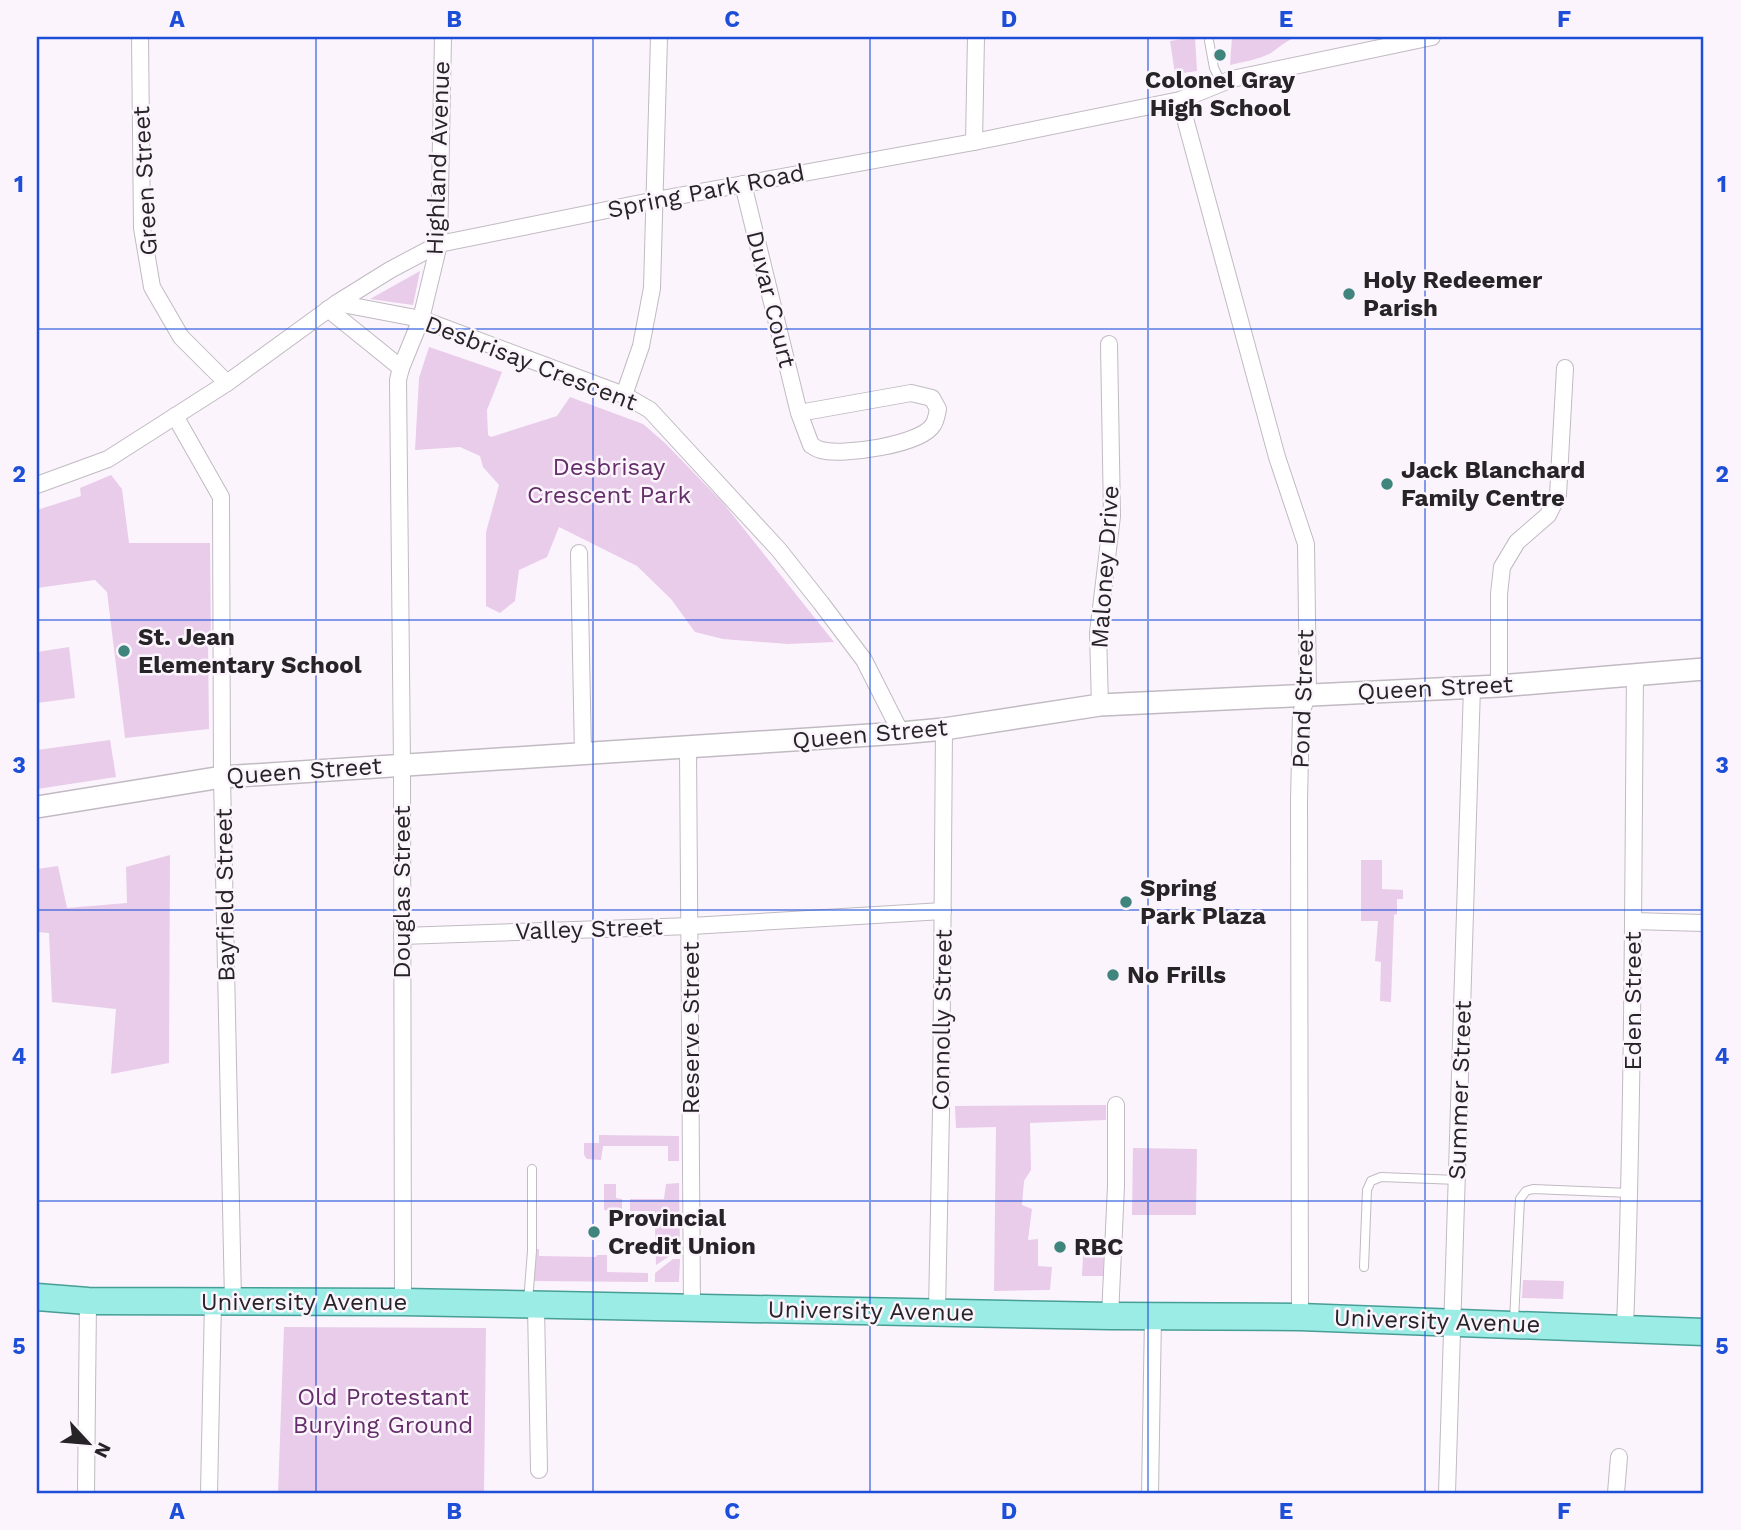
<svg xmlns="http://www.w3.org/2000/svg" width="1741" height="1530" font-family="'Work Sans',sans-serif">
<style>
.green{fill:#e8ccea}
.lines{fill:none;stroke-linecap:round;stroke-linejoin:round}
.service-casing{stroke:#c1bac2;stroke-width:10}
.minor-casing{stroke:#c1bac2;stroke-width:18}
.tertiary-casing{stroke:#c1bac2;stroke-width:24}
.primary-casing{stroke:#479e96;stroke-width:29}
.service{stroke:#fff;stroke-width:8}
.minor{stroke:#fff;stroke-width:16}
.tertiary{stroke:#fff;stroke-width:21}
.primary{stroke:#9bece4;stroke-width:26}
.grid{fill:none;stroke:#1d4ed8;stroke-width:2;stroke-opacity:0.55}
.poi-dot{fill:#3f857d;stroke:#fbf4fc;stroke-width:2.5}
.labels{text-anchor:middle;stroke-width:5;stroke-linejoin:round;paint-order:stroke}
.poi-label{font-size:24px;font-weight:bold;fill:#272427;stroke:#fbf4fc;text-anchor:start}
.street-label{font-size:24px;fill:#272427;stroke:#fbf4fc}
.park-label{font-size:24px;fill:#642e6a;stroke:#fbf4fc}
.neatline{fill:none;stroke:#1d4ed8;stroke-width:2.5}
.grid-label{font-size:23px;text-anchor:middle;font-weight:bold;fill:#1d4ed8}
</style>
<rect width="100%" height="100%" fill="#fbf4fc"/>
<!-- green -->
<g class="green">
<polygon points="1195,37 1197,71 1175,74 1170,41"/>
<path d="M1232,37H1299C1286,39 1280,48 1269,54C1257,60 1242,62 1230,65Z"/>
<polygon points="420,271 413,305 370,299"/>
<polygon points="429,347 502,372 487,410 488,435 491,437 557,416 570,397 643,424 665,443 724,504 834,642 788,644 723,639 695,632 671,599 637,566 559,527 547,557 519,570 515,601 500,613 486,606 486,532 499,485 483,467 480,456 460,447 415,450 419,378"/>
<polygon points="111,475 122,489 129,543 210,543 211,642 208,642 209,729 125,738 107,592 95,580 37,588 37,510 81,496 80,488"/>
<polygon points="69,647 75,698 37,703 37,652"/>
<polygon points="110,740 116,777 37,789 37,750"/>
<polygon points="170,855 169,1063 111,1074 116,1009 52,1002 49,933 37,932 37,869 58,866 67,908 127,903 126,867"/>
<polygon points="1361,860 1382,860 1382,889 1403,890 1403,899 1397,899 1397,914 1394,915 1391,1002 1380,1001 1381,962 1375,961 1378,921 1361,921"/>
<polygon points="1106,1105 1106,1120 1030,1123 1031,1170 1024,1181 1022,1205 1032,1209 1028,1240 1038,1239 1038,1266 1052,1267 1050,1290 994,1291 996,1127 956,1128 955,1106"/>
<polygon points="599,1135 679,1136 679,1161 668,1161 668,1146 603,1146 601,1160 587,1159 584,1155 584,1143 599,1143"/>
<polygon points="1133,1148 1197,1149 1196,1215 1132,1215"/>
<polygon points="679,1183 680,1254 671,1255 656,1265 655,1229 657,1225 655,1224 655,1211 630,1211 630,1199 664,1199 666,1184"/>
<polygon points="604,1184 616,1184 616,1198 622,1199 622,1211 604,1210"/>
<polygon points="537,1249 539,1249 539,1256 596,1257 597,1255 607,1255 607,1272 648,1273 648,1282 534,1281"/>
<polygon points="1104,1254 1103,1276 1082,1276 1083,1255"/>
<polygon points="673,1259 680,1259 679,1282 655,1282 655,1273"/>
<polygon points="1523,1280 1564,1281 1563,1299 1522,1298"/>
<polygon points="284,1327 486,1328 484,1493 278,1493"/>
</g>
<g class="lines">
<!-- service casing -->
<g class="service-casing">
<g id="service">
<polyline points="1209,41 1214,68 1221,82"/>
<polyline points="1364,1267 1367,1190 1371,1181 1381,1177 1458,1180"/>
<polyline points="528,1302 532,1251 532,1169"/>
<polyline points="1514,1320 1520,1199 1526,1191 1533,1189 1630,1193"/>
</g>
</g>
<!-- minor casing -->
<g class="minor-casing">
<g id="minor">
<polyline points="140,37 142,228 152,287 181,337 227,383"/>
<polyline points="1180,100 1277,457 1306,544 1308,694 1301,713 1299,801 1300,1317"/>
<polyline points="974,142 976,37"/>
<path d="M743,184L799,413L811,445C814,447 817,449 821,450C842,456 921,445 933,425C936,421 937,414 938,409L932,398L911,393L799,413"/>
<polyline points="337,303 421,319 624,395 650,410 779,550 821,603 864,660 901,733"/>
<polyline points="328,309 401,368"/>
<polyline points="624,395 641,346 652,288 659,37"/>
<polyline points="175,416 221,497 222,777 233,1301"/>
<polyline points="37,485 108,459 227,383 337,303 390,270 439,244 656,200 974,142 1180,100 1232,79 1432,37"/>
<polyline points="579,553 583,754"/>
<polyline points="1499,686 1499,594 1502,567 1517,542 1548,515 1558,495 1565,368"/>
<polyline points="1100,705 1098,633 1112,516 1109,344"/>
<polyline points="688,748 692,1308"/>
<polyline points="1633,921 1704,923"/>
<polyline points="402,936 691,926 943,911"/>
<polyline points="403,1302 402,764 398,380 401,368 421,319 439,244 443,37"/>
<polyline points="536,1305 539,1470"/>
<polyline points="937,1311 941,1111 944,729"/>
<polyline points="1110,1316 1116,1186 1116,1105"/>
<path d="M1625,1328C1633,1110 1633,893 1635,675"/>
<polyline points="86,1493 88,1301"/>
<polyline points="209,1493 213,1301"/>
<polyline points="1150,1493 1153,1316"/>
<polyline points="1447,1493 1472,687"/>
<polyline points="1616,1493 1619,1457"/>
</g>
</g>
<!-- tertiary casing -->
<g class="tertiary-casing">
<polyline id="tertiary" points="37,807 222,777 901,733 944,729 1100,705 1499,686 1704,669"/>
</g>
<!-- primary casing -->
<g class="primary-casing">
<polyline id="primary" points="37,1297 88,1301 403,1302 1110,1316 1300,1317 1704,1332"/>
</g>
<!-- service -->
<use href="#service" class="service"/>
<!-- minor -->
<use href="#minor" class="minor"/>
<!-- tertiary -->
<use href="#tertiary" class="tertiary"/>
<!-- primary -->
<use href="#primary" class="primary"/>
</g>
<!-- grid -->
<path class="grid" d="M316,37V1493M593,37V1493M870,37V1493M1148,37V1493M1425,37V1493M37,329H1704M37,620H1704M37,910H1704M37,1201H1704"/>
<!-- markers -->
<g class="poi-dot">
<circle cx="1220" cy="55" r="7"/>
<circle cx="1349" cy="294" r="7"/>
<circle cx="1387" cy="484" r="7"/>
<circle cx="124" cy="651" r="7"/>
<circle cx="1126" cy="902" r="7"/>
<circle cx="1113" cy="975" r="7"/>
<circle cx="594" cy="1232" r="7"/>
<circle cx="1060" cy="1247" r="7"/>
</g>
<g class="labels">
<!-- poi labels -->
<g class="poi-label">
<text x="1220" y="88" text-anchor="middle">Colonel Gray<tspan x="1220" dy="28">High School</tspan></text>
<text x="1363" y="288">Holy Redeemer<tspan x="1363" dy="28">Parish</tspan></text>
<text x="1401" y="478">Jack Blanchard<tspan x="1401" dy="28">Family Centre</tspan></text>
<text x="138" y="645">St. Jean<tspan x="138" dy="28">Elementary School</tspan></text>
<text x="1140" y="896">Spring<tspan x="1140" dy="28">Park Plaza</tspan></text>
<text x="1127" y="983">No Frills</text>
<text x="608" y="1226">Provincial<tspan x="608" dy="28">Credit Union</tspan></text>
<text x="1074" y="1255">RBC</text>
</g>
<!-- street labels -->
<g class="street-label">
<text transform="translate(438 158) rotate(-88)" y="8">Highland Avenue</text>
<text transform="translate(145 181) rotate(-93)" y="8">Green Street</text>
<text transform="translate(706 191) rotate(-11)" y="8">Spring Park Road</text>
<text transform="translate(771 299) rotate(76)" y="8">Duvar Court</text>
<text transform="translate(531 363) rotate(21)" y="8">Desbrisay Crescent</text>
<text transform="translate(1105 567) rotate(-86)" y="8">Maloney Drive</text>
<text transform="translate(1435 688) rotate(-3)" y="8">Queen Street</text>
<text transform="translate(1303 699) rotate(-88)" y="8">Pond Street</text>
<text transform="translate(870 734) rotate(-5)" y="8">Queen Street</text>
<text transform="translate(304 771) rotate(-4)" y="8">Queen Street</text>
<text transform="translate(402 892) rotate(-90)" y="8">Douglas Street</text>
<text transform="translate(225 895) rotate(-91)" y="8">Bayfield Street</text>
<text transform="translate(589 929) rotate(-2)" y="8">Valley Street</text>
<text transform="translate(1633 1001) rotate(-90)" y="8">Eden Street</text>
<text transform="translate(942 1020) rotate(-89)" y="8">Connolly Street</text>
<text transform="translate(691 1028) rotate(-90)" y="8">Reserve Street</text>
<text transform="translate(1460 1090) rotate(-88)" y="8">Summer Street</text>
<text x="304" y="1310">University Avenue</text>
<text transform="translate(871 1311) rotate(1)" y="8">University Avenue</text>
<text transform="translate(1437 1321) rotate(2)" y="8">University Avenue</text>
</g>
<!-- park labels -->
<g class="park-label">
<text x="609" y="475">Desbrisay<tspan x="609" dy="28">Crescent Park</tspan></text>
<text x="383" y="1405">Old Protestant<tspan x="383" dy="28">Burying Ground</tspan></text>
</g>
</g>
<!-- border -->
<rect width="1741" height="1530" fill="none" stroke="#fbf4fc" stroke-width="77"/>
<!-- north arrow -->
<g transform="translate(88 1443) rotate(116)" stroke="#fbf4fc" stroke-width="5" paint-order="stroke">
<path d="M0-5L12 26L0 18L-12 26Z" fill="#272427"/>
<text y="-10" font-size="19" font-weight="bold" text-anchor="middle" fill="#272427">N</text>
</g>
<rect x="38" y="38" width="1664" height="1454" class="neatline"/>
<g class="grid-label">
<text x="177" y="27">A</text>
<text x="454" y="27">B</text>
<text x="732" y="27">C</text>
<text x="1009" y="27">D</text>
<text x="1286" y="27">E</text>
<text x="1564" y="27">F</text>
<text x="19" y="192">1</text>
<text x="1722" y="192">1</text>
<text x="19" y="482">2</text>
<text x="1722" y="482">2</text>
<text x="19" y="773">3</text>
<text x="1722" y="773">3</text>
<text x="19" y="1064">4</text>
<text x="1722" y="1064">4</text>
<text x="19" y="1354">5</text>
<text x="1722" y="1354">5</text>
<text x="177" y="1519">A</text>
<text x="454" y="1519">B</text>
<text x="732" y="1519">C</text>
<text x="1009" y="1519">D</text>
<text x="1286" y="1519">E</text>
<text x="1564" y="1519">F</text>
</g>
</svg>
